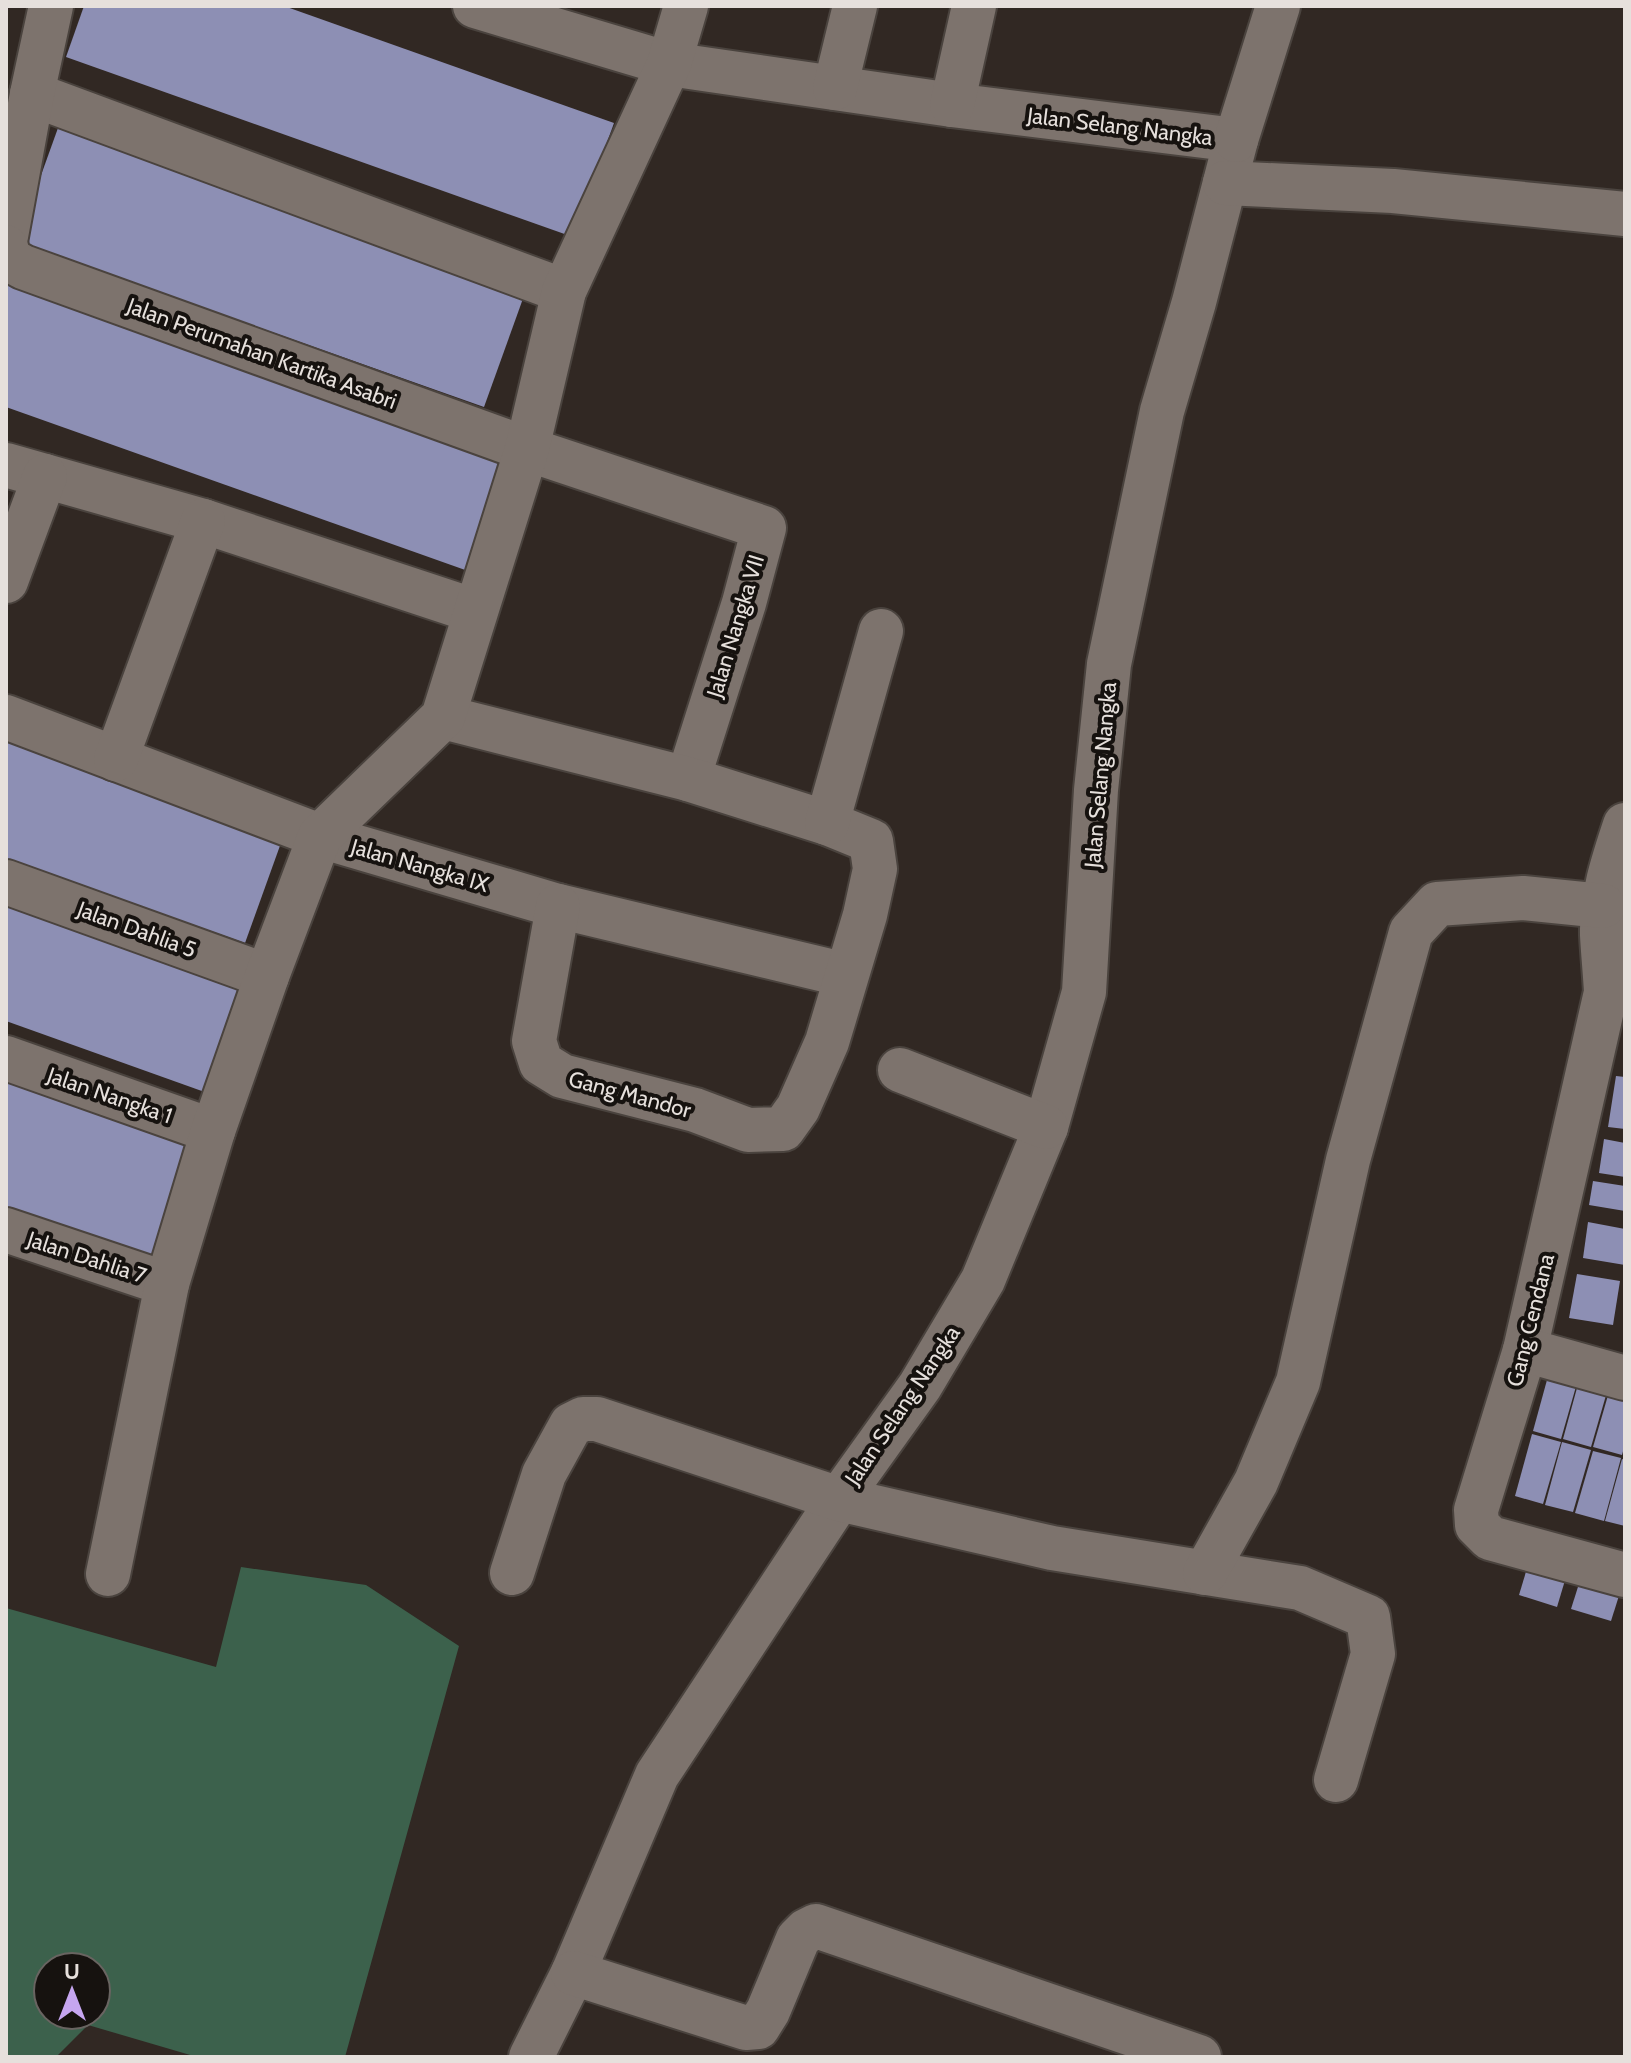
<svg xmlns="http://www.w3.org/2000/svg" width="1631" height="2063" font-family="Cabin,sans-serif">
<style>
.forest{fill:#3c614c;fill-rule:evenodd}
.building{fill:#8d8fb4}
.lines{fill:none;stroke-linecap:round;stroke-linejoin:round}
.minor-casing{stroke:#4a433e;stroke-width:48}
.minor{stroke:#7d736d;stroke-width:44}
.labels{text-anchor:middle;stroke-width:8;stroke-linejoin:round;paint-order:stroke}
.street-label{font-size:22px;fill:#e6e0dc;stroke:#16120f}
</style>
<rect width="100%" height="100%" fill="#312823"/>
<!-- forest -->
<path class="forest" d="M241,1567L366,1585L459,1646L345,2057H197L88,2025L56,2057H6V1608L216,1667ZM48,1967H96V2015H48Z"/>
<!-- building -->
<g class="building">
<polygon points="84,6 284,6 614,123 573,237 66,57"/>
<polygon points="58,128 525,293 484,407 17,242"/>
<polygon points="6,278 510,456 468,571 6,407"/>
<polygon points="6,730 286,829 245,943 6,859"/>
<polygon points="6,893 255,981 213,1095 6,1021"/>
<polygon points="1616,1076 1625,1077 1625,1129 1608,1127"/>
<polygon points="6,1077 197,1145 155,1258 6,1206"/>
<polygon points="1604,1139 1625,1143 1625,1177 1599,1173"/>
<polygon points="1593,1181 1625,1186 1625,1211 1589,1205"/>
<polygon points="1588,1222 1625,1229 1625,1265 1583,1258"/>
<polygon points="1577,1274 1620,1281 1613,1325 1569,1318"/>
<polygon points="1550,1369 1579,1376 1561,1439 1533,1431"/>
<polygon points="1580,1377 1609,1385 1591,1447 1563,1439"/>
<polygon points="1611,1385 1625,1389 1625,1444 1622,1455 1593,1447"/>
<polygon points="1532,1434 1561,1442 1543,1504 1515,1496"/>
<polygon points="1562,1442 1591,1450 1573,1512 1545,1505"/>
<polygon points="1593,1451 1621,1458 1604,1521 1575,1513"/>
<polygon points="1622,1459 1625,1460 1625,1526 1605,1521"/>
<polygon points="1531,1555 1569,1567 1557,1607 1519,1595"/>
<polygon points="1583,1571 1623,1583 1611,1621 1571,1609"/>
</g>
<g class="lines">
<!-- minor casing -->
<g class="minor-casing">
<g id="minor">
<polyline points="475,6 669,64 952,105 1236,140 1194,302 1162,411 1109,664 1096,790 1084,992 1046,1127 983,1280 920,1386 839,1499 657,1775 573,1973 531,2057"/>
<polyline points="835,88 855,6"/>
<polyline points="32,94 564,291"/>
<polyline points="952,105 974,6"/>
<polyline points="1236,140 1278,6"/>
<polyline points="1225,183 1393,191 1625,214"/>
<polyline points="6,236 32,94 51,6"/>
<polyline points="6,247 9,259 23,267 527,449 764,528 744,603 688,779"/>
<polyline points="6,465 203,521 475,611"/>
<polyline points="6,581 45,476"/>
<polyline points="6,717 320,836 558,906 846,975"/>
<polyline points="443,717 688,779 827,823 871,841 875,869 865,915 827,1042 798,1108 783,1129 748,1130 695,1110 562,1076 541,1063 534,1041 558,906"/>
<polyline points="116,759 203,521"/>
<polyline points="827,823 881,631"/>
<path d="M1625,825C1613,861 1601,897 1602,935C1603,954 1605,973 1606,992L1525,1350L1476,1510L1477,1525L1490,1538L1625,1575"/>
<polyline points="6,882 267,976"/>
<polyline points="6,1058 213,1131"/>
<polyline points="900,1070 1046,1127"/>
<polyline points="6,1230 167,1284"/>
<polyline points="1525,1350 1625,1378"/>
<polyline points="512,1573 544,1474 571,1425 583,1419 597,1419 839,1499 1052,1548 1300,1588 1368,1617 1373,1654 1336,1780"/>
<polyline points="1205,1573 1256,1482 1298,1382 1348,1160 1411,932 1437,904 1523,898 1603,906"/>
<polyline points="108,1574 167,1284 213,1131 267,976 320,836 443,717 527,449 564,291 669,64 686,6"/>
<polyline points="573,1973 746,2028 758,2027 768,2011 798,1939 806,1931 816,1926 1199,2057"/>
</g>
</g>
<!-- minor -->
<use href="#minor" class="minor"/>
</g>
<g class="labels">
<!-- street labels -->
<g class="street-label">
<text transform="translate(1120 126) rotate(7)" y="8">Jalan Selang Nangka</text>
<text transform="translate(262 353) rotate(20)" y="8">Jalan Perumahan Kartika Asabri</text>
<text transform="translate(735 626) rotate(-73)" y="8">Jalan Nangka VII</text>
<text transform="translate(1100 775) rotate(-85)" y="8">Jalan Selang Nangka</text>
<text transform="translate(420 865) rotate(16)" y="8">Jalan Nangka IX</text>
<text transform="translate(137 929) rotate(20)" y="8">Jalan Dahlia 5</text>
<text transform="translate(630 1094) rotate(15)" y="8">Gang Mandor</text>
<text transform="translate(110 1095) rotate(19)" y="8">Jalan Nangka 1</text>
<text transform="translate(87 1257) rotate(18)" y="8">Jalan Dahlia 7</text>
<text transform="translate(1530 1320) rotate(-76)" y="8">Gang Cendana</text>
<text transform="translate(902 1405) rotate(-56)" y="8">Jalan Selang Nangka</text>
</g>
</g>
<!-- border -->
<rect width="1631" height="2063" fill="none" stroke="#e6e0dc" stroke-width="16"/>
<!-- north arrow -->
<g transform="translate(72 1991)"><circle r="38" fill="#16120f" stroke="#696461" stroke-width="2"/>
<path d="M0-6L14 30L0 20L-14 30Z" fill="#c6a6f0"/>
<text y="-12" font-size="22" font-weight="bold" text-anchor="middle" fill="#e6e0dc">U</text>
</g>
</svg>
